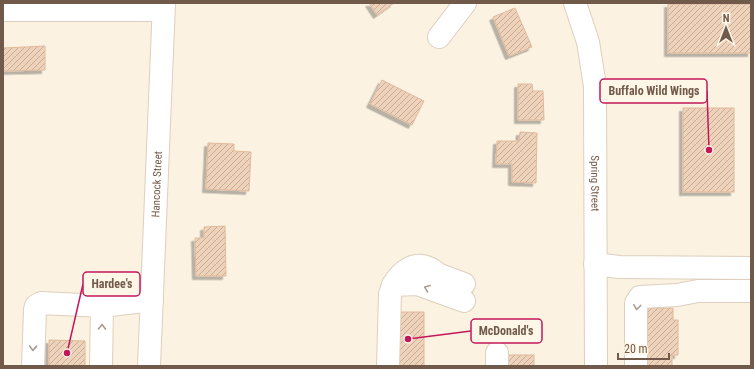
<svg xmlns="http://www.w3.org/2000/svg" width="754" height="369" font-family="'Roboto Condensed',sans-serif">
<style>
.building{fill:url(#building-hatch);stroke:#e1ba9b;filter:url(#shadow)}
.lines{fill:none;stroke-linecap:round;stroke-linejoin:round}
.minor-casing{stroke:#decfbe;stroke-width:24}
.minor{stroke:#fff;stroke-width:22}
.oneway{stroke:#aa9c92}
.labels{text-anchor:middle;stroke-width:3;stroke-linejoin:round;paint-order:stroke}
.street-label{font-size:11px;fill:#715a49;stroke:#fef6e7}
.leader{fill:none;stroke:#c2185b;stroke-width:1.5}
.callout-dot{fill:#c2185b;stroke:#fef6e7;stroke-width:1.5}
.callout{fill:#fef6e7;stroke:#c2185b;stroke-width:1.5}
.callout-label{font-size:12px;text-anchor:middle;font-weight:bold;fill:#715a49}
</style>
<defs>
<pattern id="building-hatch" width="6" height="6" patternUnits="userSpaceOnUse"><rect width="6" height="6" fill="#efd2ba"/><path d="M-1 1l2-2M0 6l6-6M5 7l2-2" fill="none" stroke="#c6ad99"/></pattern>
<filter id="shadow"><feDropShadow dx="-3.5" dy="3.5" stdDeviation="0" flood-color="#0004"/></filter>
</defs>
<rect width="100%" height="100%" fill="#fbf2e1"/>
<!-- building -->
<g class="building">
<polygon points="369,3 394,3 377,15"/>
<rect x="668" y="4" width="83" height="49"/>
<polygon points="515,8 532,47 509,56 493,17"/>
<polygon points="45,46 45,70 3,71 3,48"/>
<polygon points="382,80 424,101 412,125 370,104"/>
<polygon points="518,84 532,84 533,91 543,91 544,120 518,120"/>
<rect x="683" y="108" width="51" height="84"/>
<polygon points="520,132 537,133 536,183 512,182 512,164 496,164 497,141 519,141"/>
<polygon points="208,143 234,144 234,151 251,152 249,191 206,189"/>
<polygon points="225,226 226,276 196,276 195,238 204,238 204,227"/>
<polygon points="648,308 673,308 673,320 678,320 678,355 672,355 672,366 644,366 644,317 648,317"/>
<polygon points="393,312 424,312 424,366 392,366"/>
<polygon points="49,340 85,341 85,366 49,366"/>
<rect x="501" y="355" width="33" height="11"/>
</g>
<g class="lines">
<!-- minor casing -->
<g class="minor-casing">
<g id="minor">
<path id="s1" d="M575,3L588,42L595,86L596,366"/>
<polyline points="3,10 163,10"/>
<polyline points="439,37 465,3"/>
<polyline points="595,264 619,267 751,268"/>
<path d="M393,285C401,272 413,261 429,268C433,270 436,273 440,275C448,278 456,281 464,284"/>
<polyline points="102,306 152,300"/>
<polyline points="33,366 35,310 36,306 41,303 102,306 101,366"/>
<path id="s2" d="M149,366L164,3"/>
<polyline points="388,366 390,294 393,285 417,284 464,301"/>
<polyline points="497,366 497,353"/>
<polyline points="636,366 636,303 640,297 677,295 698,291 751,291"/>
</g>
</g>
<!-- minor -->
<use href="#minor" class="minor"/>
</g>
<!-- one-way arrows -->
<defs><path id="oneway-chevron" d="M-2-3.5L2.5 0L-2 3.5" fill="none" stroke-width="1.6" stroke-linecap="round" stroke-linejoin="round"/></defs>
<g class="oneway">
<use href="#oneway-chevron" transform="translate(427 288) rotate(-159)"/>
<use href="#oneway-chevron" transform="translate(637 307) rotate(97)"/>
<use href="#oneway-chevron" transform="translate(102 327) rotate(-89)"/>
<use href="#oneway-chevron" transform="translate(33 348) rotate(92)"/>
</g>
<g class="labels">
<!-- street labels -->
<g class="street-label">
<text dy="4" stroke="none"><textPath href="#s1" startOffset="183">Spring Street</textPath></text>
<text dy="4" stroke="none"><textPath href="#s2" startOffset="182">Hancock Street</textPath></text>
</g>
</g>
<!-- callouts -->
<path class="leader" d="M709 150L707 91M67 353L83 284M408 339L471 331"/>
<g class="callout-dot">
<circle cx="709" cy="150" r="4"/>
<circle cx="67" cy="353" r="4"/>
<circle cx="408" cy="339" r="4"/>
</g>
<g class="callout">
<rect x="600" y="79" width="107" height="24" rx="4"/>
<rect x="83" y="272" width="57" height="24" rx="4"/>
<rect x="471" y="319" width="71" height="24" rx="4"/>
</g>
<g class="callout-label">
<text x="654" y="95">Buffalo Wild Wings</text>
<text x="112" y="288">Hardee's</text>
<text x="506" y="335">McDonald's</text>
</g>
<!-- border -->
<rect width="754" height="369" fill="none" stroke="#715a49" stroke-width="8"/>
<!-- north arrow -->
<g transform="translate(726 28)" stroke="#fef6e7" stroke-width="3" paint-order="stroke">
<path d="M0-3L7 15L0 10L-7 15Z" fill="#715a49"/>
<text y="-6" font-size="11" font-weight="bold" text-anchor="middle" fill="#715a49">N</text>
</g>
<!-- scale -->
<path d="M618 353v6h51v-6" fill="none" stroke="#715a49" stroke-width="2"/>
<text x="624" y="353" font-size="12" fill="#715a49" stroke="#fef6e7" stroke-width="3" paint-order="stroke">20 m</text>
</svg>
